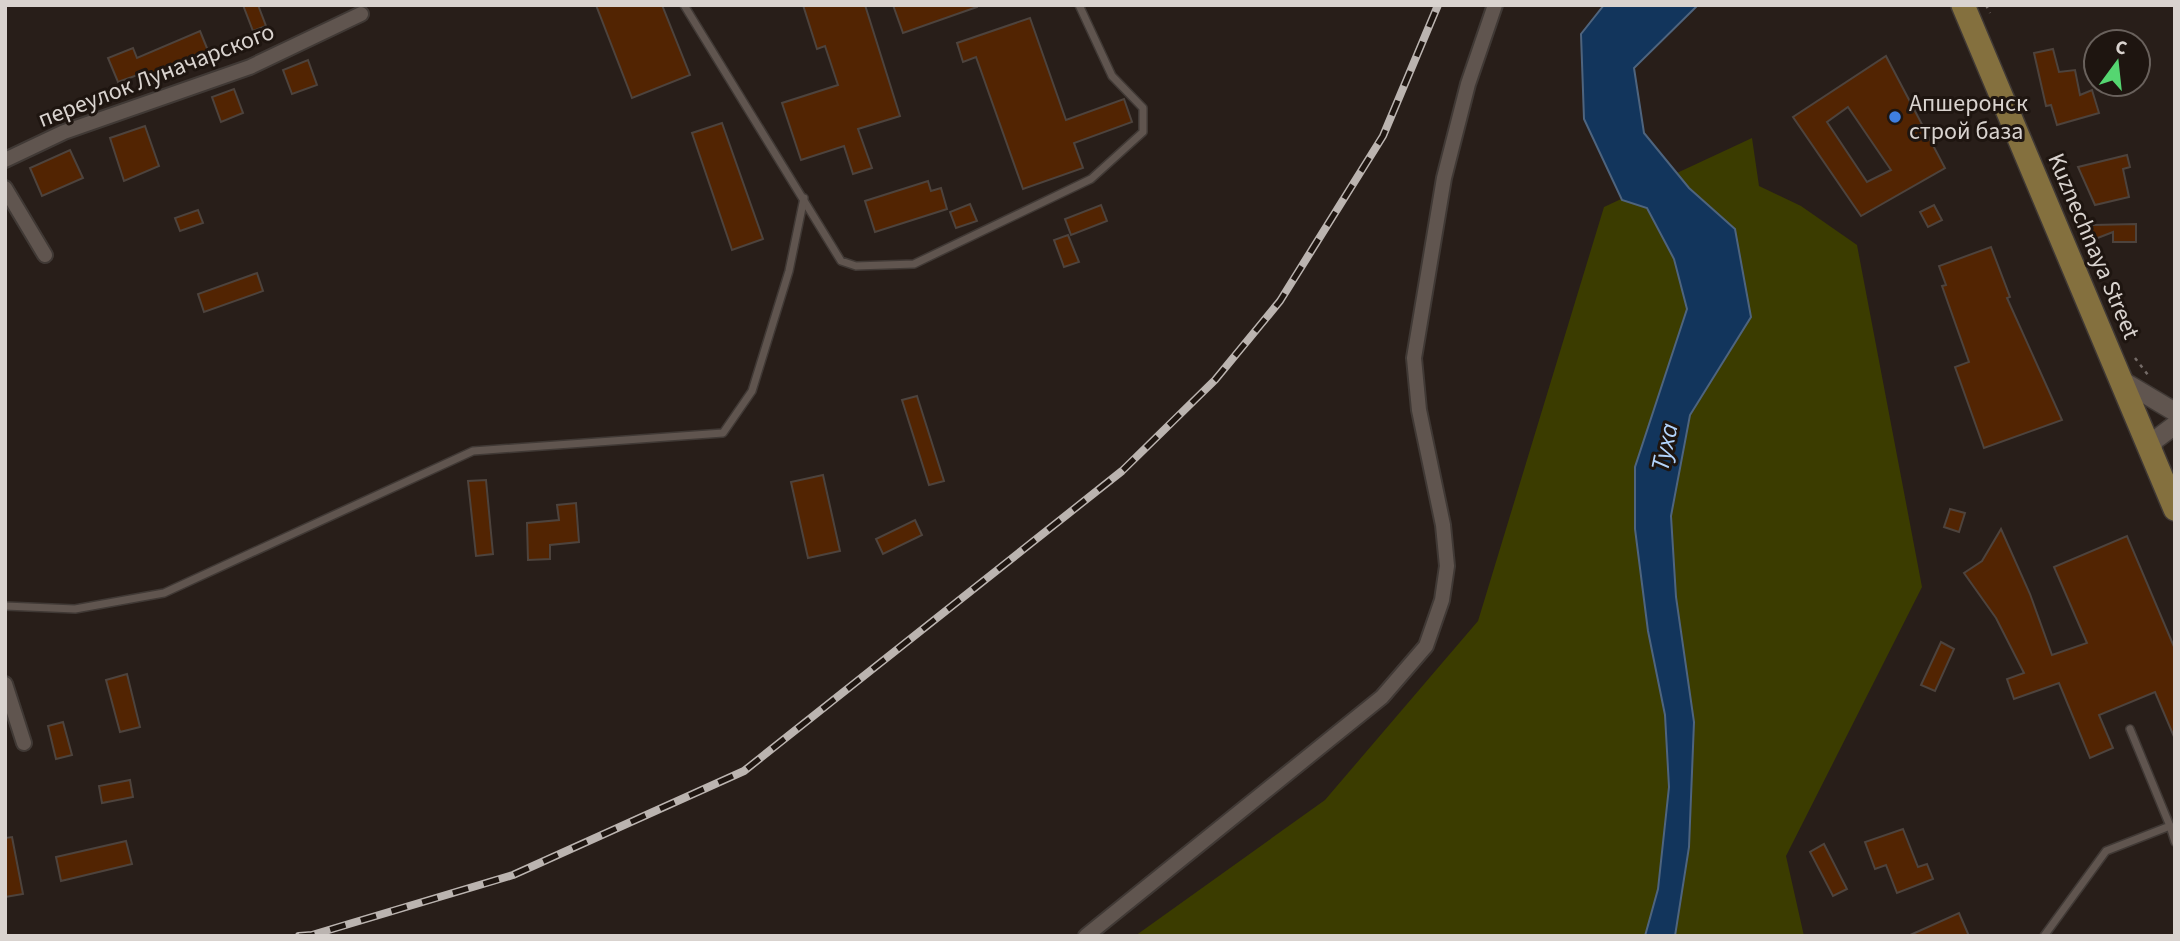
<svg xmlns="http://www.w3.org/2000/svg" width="2180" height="941" font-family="'Source Sans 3',sans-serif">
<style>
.green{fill:#3b3c00}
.water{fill:#12355c;stroke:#4e647e;stroke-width:2}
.building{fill:#522402;stroke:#4d433d;stroke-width:2;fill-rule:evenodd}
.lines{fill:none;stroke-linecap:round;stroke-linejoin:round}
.service-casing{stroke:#403935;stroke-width:10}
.minor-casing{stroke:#403935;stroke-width:18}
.tertiary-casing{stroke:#403935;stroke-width:21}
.primary-casing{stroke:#403935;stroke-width:26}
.path{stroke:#746b67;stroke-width:2.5;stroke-dasharray:3.5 5;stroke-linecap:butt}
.service{stroke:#60554f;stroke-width:7}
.minor{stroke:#60554f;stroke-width:14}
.tertiary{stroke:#60554f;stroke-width:18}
.primary{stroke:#84703e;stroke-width:23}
.rail-casing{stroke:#bbb4b0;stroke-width:8}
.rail{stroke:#1e1510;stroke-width:5;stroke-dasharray:16;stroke-linecap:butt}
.shop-dot{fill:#3f7fe0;stroke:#1e1510;stroke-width:2.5}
.labels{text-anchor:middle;stroke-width:6;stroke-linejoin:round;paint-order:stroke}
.street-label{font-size:24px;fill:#d9d3cf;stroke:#1e1510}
.poi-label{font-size:24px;fill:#d9d3cf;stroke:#1e1510;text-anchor:start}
.water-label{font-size:26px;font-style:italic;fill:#b2d3fb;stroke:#1e1510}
</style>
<rect width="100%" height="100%" fill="#281e19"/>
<!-- green -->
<polygon class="green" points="1752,138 1759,186 1801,206 1857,245 1922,587 1786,856 1804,936 1135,936 1325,800 1478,621 1604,207"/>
<!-- water -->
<polygon class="water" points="1604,5 1698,5 1634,68 1644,133 1689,188 1735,229 1751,317 1690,415 1671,516 1676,597 1694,722 1689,847 1675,936 1645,936 1658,889 1669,787 1665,715 1648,631 1635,529 1635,467 1687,309 1674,259 1647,208 1622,200 1584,119 1581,34"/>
<!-- building -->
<g class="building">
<polygon points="243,5 258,5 266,26 253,31"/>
<polygon points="596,5 662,5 690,75 632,98"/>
<polygon points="803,5 865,5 900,116 858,129 872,168 853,174 844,146 801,160 782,103 838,85 825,46 817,49"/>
<polygon points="893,5 977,5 977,7 903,33"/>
<polygon points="1030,18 1066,120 1124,99 1132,122 1074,143 1083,168 1023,189 976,57 963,62 957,43"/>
<polygon points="200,31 209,53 158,71 161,80 148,85 143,73 118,82 108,58 133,48 137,58"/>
<polygon points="2053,49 2059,72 2075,70 2080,95 2092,90 2099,113 2057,125 2051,105 2046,106 2034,53"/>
<path d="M1886,56L1945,168L1861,216L1793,117ZM1848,107L1891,170L1867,182L1827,122Z"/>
<polygon points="308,60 317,85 292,94 283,70"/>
<polygon points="234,89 243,113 221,122 212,97"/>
<polygon points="722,123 763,239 732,250 692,133"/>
<polygon points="145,126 159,166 124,181 110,138"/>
<polygon points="70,150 83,178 42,196 30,168"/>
<polygon points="2127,155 2130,167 2123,169 2129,197 2095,205 2078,167"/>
<polygon points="928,181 931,191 941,188 947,209 875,232 865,201"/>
<polygon points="970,204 977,221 956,228 950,212"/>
<polygon points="1101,205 1107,221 1071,235 1065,219"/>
<polygon points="1934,205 1942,220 1928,227 1920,212"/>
<polygon points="198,210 203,223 180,231 175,218"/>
<polygon points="2136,224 2136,242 2113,242 2113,232 2090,241 2084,228 2093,225"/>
<polygon points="1068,235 1079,262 1064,267 1054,240"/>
<polygon points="1991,247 2010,297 2007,298 2062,420 1984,448 1955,367 1969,362 1942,286 1946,285 1939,266"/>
<polygon points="257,273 263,291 204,312 198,294"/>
<polygon points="917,396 944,481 929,485 902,400"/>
<polygon points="823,475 840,551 808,558 791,482"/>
<polygon points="486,480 493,554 476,556 468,481"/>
<polygon points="576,503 579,542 550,545 550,559 528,560 527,523 559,520 557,505"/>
<polygon points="1950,509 1965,513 1959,532 1944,527"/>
<polygon points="915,520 922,535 883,554 876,539"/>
<polygon points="2001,529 2030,594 2052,655 2087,643 2054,567 2127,536 2175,649 2175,739 2155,692 2099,715 2113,748 2090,758 2059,683 2014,699 2007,679 2024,673 1996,618 1964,573 1982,561"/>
<polygon points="1941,642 1954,649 1935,691 1921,685"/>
<polygon points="127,674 140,727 120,732 106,680"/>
<polygon points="63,722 72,755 56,759 48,726"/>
<polygon points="130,780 133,797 102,803 99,786"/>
<polygon points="1903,829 1918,867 1927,864 1933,879 1897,893 1886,865 1875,869 1865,842"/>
<polygon points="12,837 23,894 5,897 5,838"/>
<polygon points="126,841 132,864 61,881 56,857"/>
<polygon points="1824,844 1847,889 1833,896 1810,852"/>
<polygon points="1959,913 1969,936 1908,936"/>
</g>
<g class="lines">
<!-- service casing -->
<g class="service-casing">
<g id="service">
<polyline points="684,5 841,261 856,266 914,264 1091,179 1143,132 1143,108 1112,76 1079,5"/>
<polyline points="5,606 75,609 164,593 473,451 723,433 752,391 789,271 804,198"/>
<polyline points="2170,826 2175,842"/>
<polyline points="2044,936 2106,851 2170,826 2130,729"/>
</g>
</g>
<!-- minor casing -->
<g class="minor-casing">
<g id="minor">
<polyline points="5,160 64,132 250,67 361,14"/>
<polyline points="5,188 45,255"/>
<polyline points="5,684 24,743"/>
<polyline points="1086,936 1382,697 1426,646 1442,600 1447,566 1443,525 1419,410 1414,358 1444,178 1468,84 1495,5"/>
</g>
</g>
<!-- tertiary casing -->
<g class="tertiary-casing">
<g id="tertiary">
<polyline points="2123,381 2175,412"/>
<polyline points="2151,450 2155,440 2175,425"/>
</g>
</g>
<!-- primary casing -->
<g class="primary-casing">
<polyline id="primary" points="1963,5 2175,509"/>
</g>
<!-- path -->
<g class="path">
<polyline points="1986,5 1990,13"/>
<polyline points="2135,358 2148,375"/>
</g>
<!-- service -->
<use href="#service" class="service"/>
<!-- minor -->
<use href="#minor" class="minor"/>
<!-- tertiary -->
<use href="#tertiary" class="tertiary"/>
<!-- primary -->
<use href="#primary" class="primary"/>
<!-- rail casing -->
<g class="rail-casing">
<polyline id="rail" points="299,936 312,935 513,875 744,771 1122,471 1215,380 1280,301 1383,136 1438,5"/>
</g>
<!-- rail -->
<use href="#rail" class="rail"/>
</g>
<!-- markers -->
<circle class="shop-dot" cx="1895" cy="117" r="7"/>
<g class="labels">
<!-- street labels -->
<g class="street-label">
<text transform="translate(156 75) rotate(-21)" y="8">переулок Луначарского</text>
<text transform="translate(2094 246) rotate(67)" y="8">Kuznechnaya Street</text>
</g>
<!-- poi labels -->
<g class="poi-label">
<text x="1909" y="111">Апшеронск<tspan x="1909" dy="28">строй база</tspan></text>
</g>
<!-- water labels -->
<g class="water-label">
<text transform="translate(1664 447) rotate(-78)" y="9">Туха</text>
</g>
</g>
<!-- border -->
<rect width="2180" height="941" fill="none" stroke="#d9d3cf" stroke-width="14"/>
<!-- north arrow -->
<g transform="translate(2117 63) rotate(15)"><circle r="33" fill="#1e1510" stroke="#69615c" stroke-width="2"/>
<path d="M0-5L12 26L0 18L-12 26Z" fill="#55d671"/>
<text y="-10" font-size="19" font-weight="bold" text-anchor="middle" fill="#d9d3cf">С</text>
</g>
</svg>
